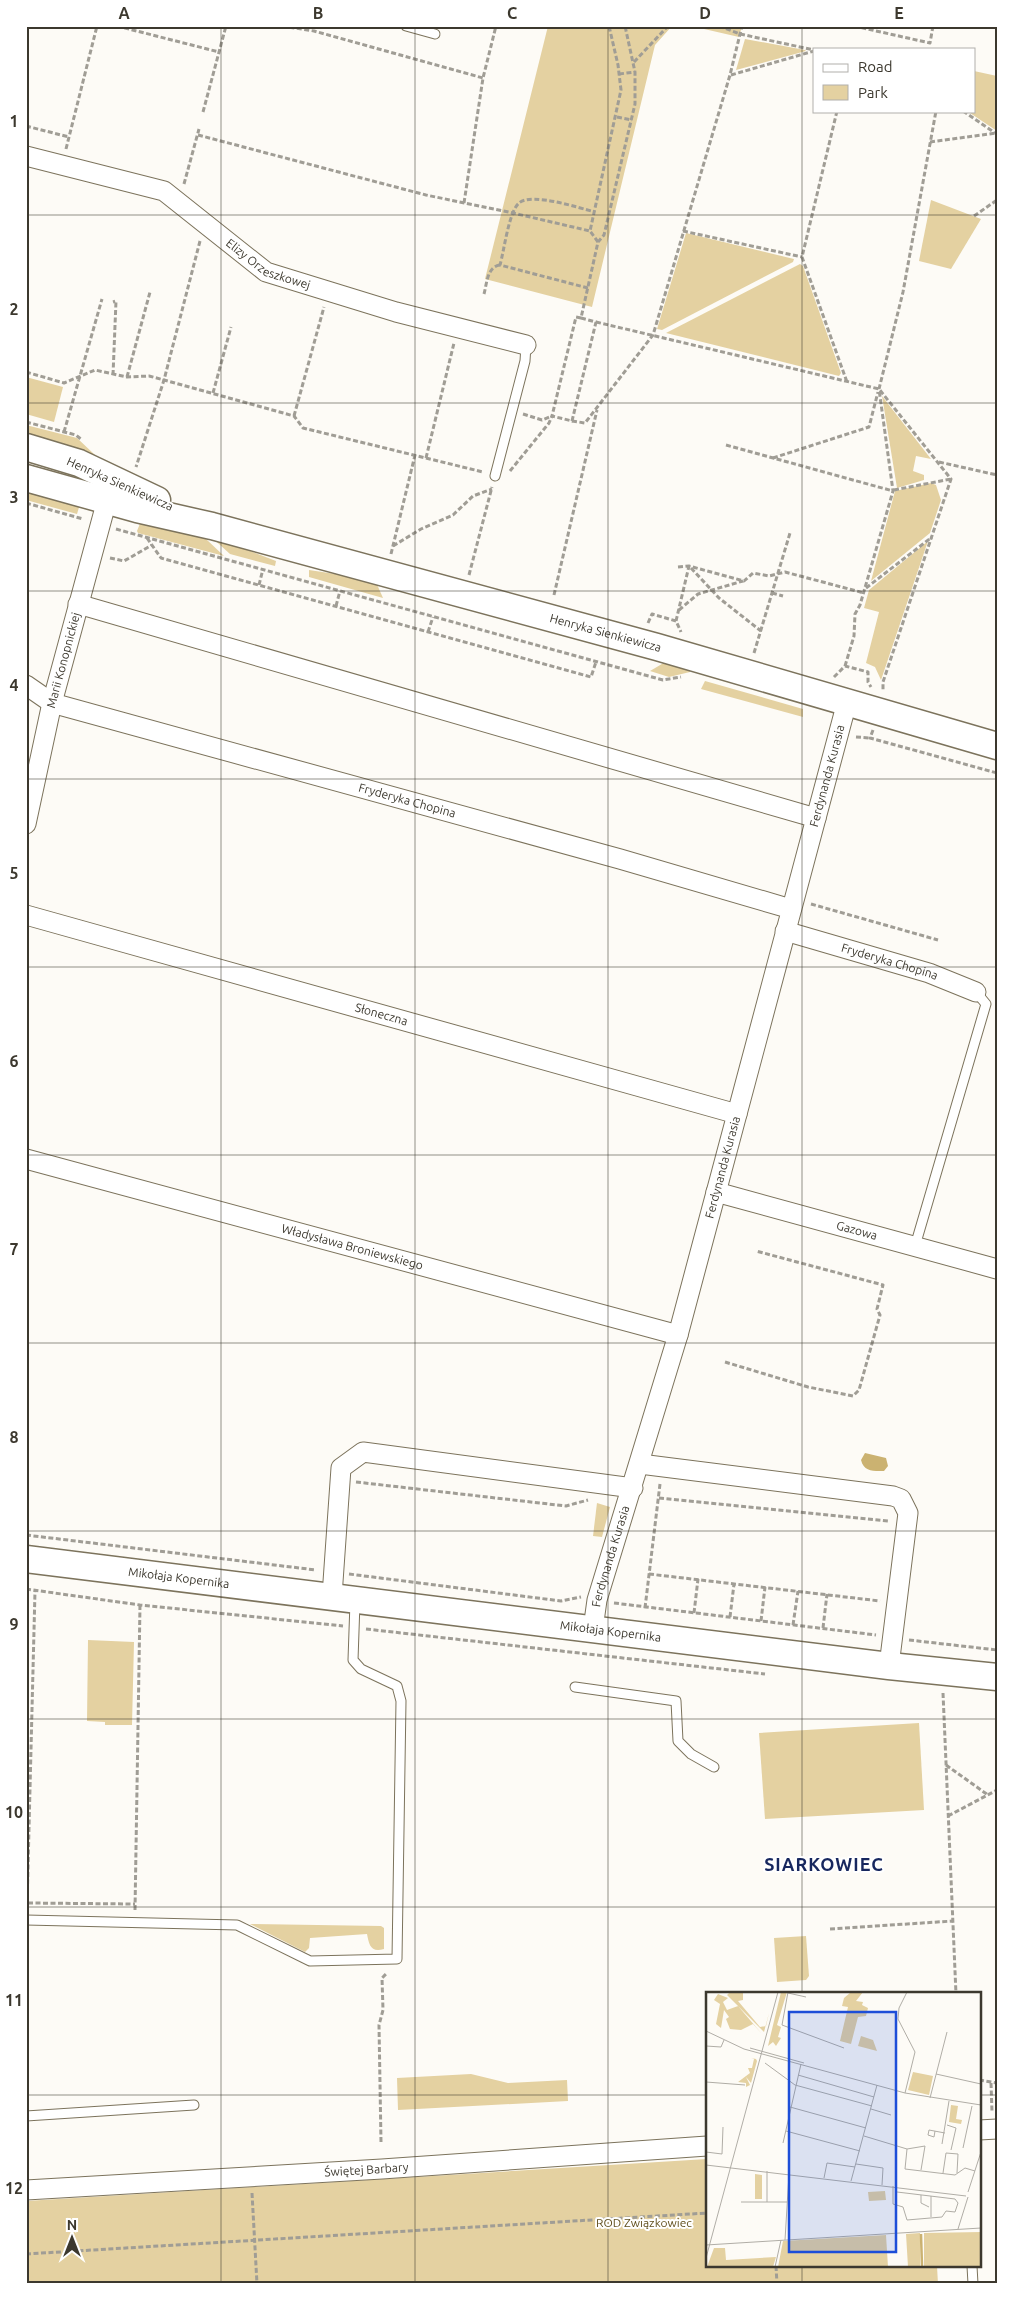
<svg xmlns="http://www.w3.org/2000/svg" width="1023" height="2310" font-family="Ubuntu,sans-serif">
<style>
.green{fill:#e4d1a1}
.water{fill:#cbb271}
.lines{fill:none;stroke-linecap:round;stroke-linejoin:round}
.lane-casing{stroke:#7c735c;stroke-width:11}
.street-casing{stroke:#7c735c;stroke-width:21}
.secondary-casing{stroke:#7c735c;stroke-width:29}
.path{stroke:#a09d95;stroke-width:3;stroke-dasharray:5 2.5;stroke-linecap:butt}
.lane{stroke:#fff;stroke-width:9}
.street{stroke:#fff;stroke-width:19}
.secondary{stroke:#fff;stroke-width:26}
.grid{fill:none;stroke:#3c382e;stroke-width:1;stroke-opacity:0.55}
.labels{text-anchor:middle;stroke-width:4;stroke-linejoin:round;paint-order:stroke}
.street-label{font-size:12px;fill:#3c382e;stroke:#fff}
.park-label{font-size:12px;fill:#614f1d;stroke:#fff}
.district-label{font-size:18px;font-weight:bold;letter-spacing:1px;fill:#17275e;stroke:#fff}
.inset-river{fill:none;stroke:#cbb271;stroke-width:2.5}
.inset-road{fill:none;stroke:#b0ada6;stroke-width:1}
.view{fill:#1d4ed8;fill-opacity:0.15;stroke:#1d4ed8;stroke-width:2.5}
.inset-edge{fill:none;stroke:#3c382e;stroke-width:2.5}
.neatline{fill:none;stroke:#3c382e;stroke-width:2}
.grid-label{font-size:16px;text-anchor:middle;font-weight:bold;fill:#3c382e}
</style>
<rect width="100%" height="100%" fill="#fdfbf6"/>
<!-- green -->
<g class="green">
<polygon points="548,26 672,26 655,45 592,307 485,279"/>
<polygon points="691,26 742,26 739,37"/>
<polygon points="745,39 805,50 806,51 736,70"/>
<polygon points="974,71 997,76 997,131 967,111 974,111"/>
<polygon points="931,200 981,219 951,269 919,261"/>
<polygon points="686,233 794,259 793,262 662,330 657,329"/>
<polygon points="800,264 803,266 841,373 839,376 666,333"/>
<polygon points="26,377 63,387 54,422 26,414"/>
<polygon points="882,396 931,459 916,456 913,471 924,475 924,480 897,488"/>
<polygon points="26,425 77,438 113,472 62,443 26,434"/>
<polygon points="931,483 936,485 941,500 930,533 871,581 895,491"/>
<polygon points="26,490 80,504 77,514 26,500"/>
<polygon points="141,521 206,539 224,556 138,533 137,531"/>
<polygon points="209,535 276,561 275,566 230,554"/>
<polygon points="928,541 881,680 875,667 866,663 879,612 864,608 869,590"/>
<polygon points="309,570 375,580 383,598 309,577"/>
<polygon points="667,661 690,670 690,672 669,677 650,671"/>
<polygon points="705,681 803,709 803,717 701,689"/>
<polygon points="597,1503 610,1507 602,1537 593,1536"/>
<polygon points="88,1640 134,1642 132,1725 105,1725 105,1722 87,1721"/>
<polygon points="919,1723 924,1810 765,1819 759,1733"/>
<path d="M250,1924L381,1926L384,1928V1949C371,1953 369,1945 367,1934L310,1938L309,1948L305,1952Z"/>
<polygon points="806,1936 809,1976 806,1980 777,1982 774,1938"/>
<polygon points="471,2074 508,2083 567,2080 568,2101 398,2110 397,2078"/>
<polygon points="707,2159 707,2266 937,2266 938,2284 26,2284 26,2201"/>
</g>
<!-- water -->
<path class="water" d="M865,1453L886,1458L888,1466L884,1471C873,1471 864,1472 861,1460Z"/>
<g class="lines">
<!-- lane casing -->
<g class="lane-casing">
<g id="lane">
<polyline points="406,26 435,34"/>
<polyline points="495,476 525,361 526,345"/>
<polyline points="915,1246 986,1004 976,992"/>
<polyline points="575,1687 676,1701 678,1741 691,1754 714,1767"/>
<polyline points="26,1920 237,1925 310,1961 397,1959 401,1701 397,1686 361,1669 353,1660 355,1602"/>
<polyline points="26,2116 194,2105"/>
<polyline points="972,2266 973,2284"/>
</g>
</g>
<!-- street casing -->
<g class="street-casing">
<g id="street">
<path id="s1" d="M26,156L164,191L266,272L396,312L526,345"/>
<polyline points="78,604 816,818"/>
<path id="s2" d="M26,685L52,703L620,859L791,909"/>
<path id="s3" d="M26,824L52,703L107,500"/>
<path id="s4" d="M26,915L737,1114"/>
<path id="s5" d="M785,931L929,973L976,992"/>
<path id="s6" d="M26,1159L678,1335"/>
<path id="s7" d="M716,1192L997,1269"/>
<polyline points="640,1464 893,1496 901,1499 908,1513 889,1666"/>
<polyline points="332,1596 341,1468 363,1452 633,1488"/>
<path id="s8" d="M593,1629L597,1600L678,1335L847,702"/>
<polyline points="979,2130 997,2129"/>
<path id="s9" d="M26,2190L382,2169L707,2146"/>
</g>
</g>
<!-- secondary casing -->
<g class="secondary-casing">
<g id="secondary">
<polyline points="26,447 79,463 157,500"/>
<path id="s10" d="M26,478L137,509L212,526L657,647L997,746"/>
<path id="s11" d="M26,1559L889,1666L997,1677"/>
</g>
</g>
<!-- path -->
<g class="path">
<polyline points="117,26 219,52"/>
<polyline points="282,26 314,31 483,78"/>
<polyline points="719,26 740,34 814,50"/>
<polyline points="854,26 930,43 933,26"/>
<polyline points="948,49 948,48"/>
<polyline points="634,62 668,26"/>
<polyline points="619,74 635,72"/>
<polyline points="731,75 814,51"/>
<polyline points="837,111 802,257 847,382"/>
<polyline points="963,111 995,133"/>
<polyline points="203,112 226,26"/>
<polyline points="617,117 632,120"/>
<polyline points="26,126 69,137"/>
<polyline points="198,135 426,195 513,213 590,231"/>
<polyline points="930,142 997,133"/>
<polyline points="66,149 97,26"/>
<polyline points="184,184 199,129"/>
<polyline points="464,203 483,78 496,26"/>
<polyline points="974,216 997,200"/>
<polyline points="683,231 802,257"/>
<polyline points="200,241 164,380 294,416 303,428 483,472"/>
<polyline points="598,242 590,231 621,90 618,65 609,26"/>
<path d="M588,288L500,265C504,251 509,211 519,203C532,192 579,208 595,212"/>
<path d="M484,294C487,283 487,267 500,265"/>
<polyline points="581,318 576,317 552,416 572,421 596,322 581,318 598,242 604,235 635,104 635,72 625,26"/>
<polyline points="596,322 879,389 951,479 883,682 883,690"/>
<polyline points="26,372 64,383 95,370 127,377 149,376 164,380 136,467"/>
<polyline points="113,375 116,301 113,302"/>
<polyline points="127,377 150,292"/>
<polyline points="213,393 231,327"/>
<polyline points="523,414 542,420 552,416"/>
<polyline points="294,416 324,307"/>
<polyline points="572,421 585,423 653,335 730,75 742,26"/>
<polyline points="26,422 76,435 82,440"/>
<polyline points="64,432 102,299"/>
<polyline points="726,445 893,491"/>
<polyline points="426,458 454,343"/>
<polyline points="773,458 869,427 878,392"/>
<polyline points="939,462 997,475"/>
<polyline points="510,471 549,423 552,416"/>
<polyline points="894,490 951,479"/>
<polyline points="26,503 83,519"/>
<polyline points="116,529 663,680 681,677"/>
<polyline points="147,538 161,558 591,677 596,662"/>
<polyline points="393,546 421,529 453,515 473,496 492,489"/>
<polyline points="391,554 415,455"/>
<polyline points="110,558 124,561 152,545"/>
<polyline points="678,567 689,566 744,581 753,573 769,576 785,572 864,593"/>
<polyline points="691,568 719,598 761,631"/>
<polyline points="469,575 492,487"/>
<polyline points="259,585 263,569"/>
<polyline points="866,588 932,537"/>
<polyline points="772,593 783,596"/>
<polyline points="554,595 597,410"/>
<polyline points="336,606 340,591"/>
<polyline points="679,610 698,594 743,581"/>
<polyline points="676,621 689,566"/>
<polyline points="648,623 652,614 676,621 681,632"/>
<polyline points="428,632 433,617"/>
<polyline points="754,653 790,533"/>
<polyline points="845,666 854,636 855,614 860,605 893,491 879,389 903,292 936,111"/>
<polyline points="834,677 845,666 868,672 868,682 871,687"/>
<polyline points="873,730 870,738 997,773"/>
<polyline points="856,737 870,738"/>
<polyline points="811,904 938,940"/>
<polyline points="725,1362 808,1387 853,1396 859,1390 880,1315 877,1309 883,1285 756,1251"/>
<polyline points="356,1482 566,1506 588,1500"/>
<polyline points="659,1498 889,1521"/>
<polyline points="26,1535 316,1570"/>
<polyline points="349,1574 561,1601 581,1597"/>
<polyline points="649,1574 880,1601"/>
<polyline points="26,1589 140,1605 343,1626"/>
<polyline points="614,1603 876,1635"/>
<polyline points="645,1608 660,1484"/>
<polyline points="694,1613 698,1579"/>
<polyline points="730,1617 734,1584"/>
<polyline points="761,1621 765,1587"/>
<polyline points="793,1625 798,1591"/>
<polyline points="823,1628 827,1594"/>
<polyline points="366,1629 765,1674"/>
<polyline points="909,1640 997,1650"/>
<polyline points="943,1693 956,1994"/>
<polyline points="946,1765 988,1795"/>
<polyline points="948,1816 997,1790"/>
<polyline points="28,1903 135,1904"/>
<polyline points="27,1907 35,1591"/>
<polyline points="135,1910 140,1605"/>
<polyline points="830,1929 953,1921"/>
<polyline points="979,2080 997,2083"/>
<polyline points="991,2083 992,2112"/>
<polyline points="381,2142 379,2025 383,2010 382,1978 387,1973"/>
<polyline points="252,2193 257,2284"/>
<polyline points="26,2254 707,2213"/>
<polyline points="776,2266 777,2284"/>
</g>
<!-- lane -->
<use href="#lane" class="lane"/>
<!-- street -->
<use href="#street" class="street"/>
<!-- secondary -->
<use href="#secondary" class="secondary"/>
</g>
<!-- grid -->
<path class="grid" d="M221,26V2284M415,26V2284M608,26V2284M802,26V1994M26,215H997M26,403H997M26,591H997M26,779H997M26,967H997M26,1155H997M26,1343H997M26,1531H997M26,1719H997M26,1907H997M26,2095H707M979,2095H997M802,2266V2284"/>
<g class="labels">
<!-- street labels -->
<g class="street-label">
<text dy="4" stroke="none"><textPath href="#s1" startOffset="271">Elizy Orzeszkowej</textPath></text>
<text transform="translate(120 484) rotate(24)" y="4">Henryka Sienkiewicza</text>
<text dy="4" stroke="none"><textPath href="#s10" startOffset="600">Henryka Sienkiewicza</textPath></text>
<text dy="4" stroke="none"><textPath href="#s3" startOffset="168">Marii Konopnickiej</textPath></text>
<text dy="4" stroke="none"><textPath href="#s8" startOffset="885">Ferdynanda Kurasia</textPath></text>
<text dy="4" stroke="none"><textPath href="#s2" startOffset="400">Fryderyka Chopina</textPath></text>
<text dy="4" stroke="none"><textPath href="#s5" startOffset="109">Fryderyka Chopina</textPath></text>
<text dy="4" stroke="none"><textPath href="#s4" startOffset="369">Słoneczna</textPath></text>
<text dy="4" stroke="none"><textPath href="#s8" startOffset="480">Ferdynanda Kurasia</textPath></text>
<text dy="4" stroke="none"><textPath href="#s7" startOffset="146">Gazowa</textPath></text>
<text dy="4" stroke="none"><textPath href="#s6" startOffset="338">Władysława Broniewskiego</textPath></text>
<text dy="4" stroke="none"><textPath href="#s8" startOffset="75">Ferdynanda Kurasia</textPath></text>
<text dy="4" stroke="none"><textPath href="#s11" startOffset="154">Mikołaja Kopernika</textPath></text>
<text dy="4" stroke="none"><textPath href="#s11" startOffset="589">Mikołaja Kopernika</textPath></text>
<text dy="4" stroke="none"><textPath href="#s9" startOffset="341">Świętej Barbary</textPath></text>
</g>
<!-- park labels -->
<g class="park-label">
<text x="644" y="2227">ROD Związkowiec</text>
</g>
<!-- district labels -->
<g class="district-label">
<text x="824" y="1871">SIARKOWIEC</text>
</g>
</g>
<!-- overview -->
<g transform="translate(706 1992)">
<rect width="275" height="275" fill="#fdfbf6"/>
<path d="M24,0H37V8L32,9L54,35L60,34L63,21L58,40L21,3ZM75,0H81L71,33L75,35L72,45L75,46L70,54L67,50L62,54ZM145,0H157L150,9L157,10L156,13L162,16L160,24L152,25L145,52L134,49L142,15L136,14L138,6ZM12,2L22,6L17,10L21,18L32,14L56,42L47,32L35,38L24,37L20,27L23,25L18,18L15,36L10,32L14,12L8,8ZM155,44L167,48L171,59L152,54ZM45,66L50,67L51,69L45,91L40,85L44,93L40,95V91L32,90L44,81L42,76H46L48,67ZM207,80L227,84L223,103L202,98ZM245,113L252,114L250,127L256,128L255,132L243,130ZM49,182L56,183V207H49ZM179,199L180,208L163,209L162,200ZM275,240V275H218V241ZM214,241V275H202L200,242ZM180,243L182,275H72L77,249ZM8,256H19L20,268L70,265L67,275H1Z" fill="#e4d1a1"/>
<path class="inset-river" d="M215,242L216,275"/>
<path class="inset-road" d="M82,0L76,33L138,56M82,1L100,5M0,39L38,57L199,101L275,113M0,54L15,55L18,48M44,56L98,71M59,71L89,93L166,114M230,82L275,92M92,83L168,105M0,90L39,93M199,101L209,60L192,27L193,16L201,0M224,106L241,40M84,115L160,136M165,117L185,123M241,133L250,136L245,158M80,139L154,159M229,139L228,145L222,143L223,138L239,141M158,144L201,157M77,151L95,72M236,152L243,109M257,156L266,114M201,157L199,177L249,183L259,176L269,179M201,157L219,154L215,178M0,160L16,162L17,135M150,172L177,176L176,193M0,173L260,204M237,181L240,161L252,162L251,181M118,186L121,171L149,175M145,189L171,93M187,194V212L197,215L201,228L236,225L240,219L249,220L252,211L249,207L191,200M262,200L275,160M215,203V211L223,215M35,210H81M61,210V179M225,225V204M252,237L262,205M79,248L83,182M0,253L275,236M0,266L72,0M69,275L75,248"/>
<path class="view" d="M83,20H190V260H83Z"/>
<rect width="275" height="275" class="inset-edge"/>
</g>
<!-- border -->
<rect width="1023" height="2310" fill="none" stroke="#ffffff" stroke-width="55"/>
<!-- legend -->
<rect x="813" y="48" width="162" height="65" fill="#ffffff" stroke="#b1afab"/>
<rect x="823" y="64" width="25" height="8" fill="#ffffff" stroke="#b1afab"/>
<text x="858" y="72" font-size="15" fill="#3c382e">Road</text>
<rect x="823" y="85" width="25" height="15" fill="#e4d1a1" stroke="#b1afab"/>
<text x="858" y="98" font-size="15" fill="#3c382e">Park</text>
<!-- north arrow -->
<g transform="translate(72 2238)" stroke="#ffffff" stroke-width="4" paint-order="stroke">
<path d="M0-4L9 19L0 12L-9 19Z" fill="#3c382e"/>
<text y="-8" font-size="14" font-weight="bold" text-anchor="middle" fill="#3c382e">N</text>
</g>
<rect x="28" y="28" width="968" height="2254" class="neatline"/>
<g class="grid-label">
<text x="124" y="19">A</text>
<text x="318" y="19">B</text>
<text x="512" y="19">C</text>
<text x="705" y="19">D</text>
<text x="899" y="19">E</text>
<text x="14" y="127">1</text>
<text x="14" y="315">2</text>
<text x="14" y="503">3</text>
<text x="14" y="691">4</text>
<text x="14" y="879">5</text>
<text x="14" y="1067">6</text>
<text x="14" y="1255">7</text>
<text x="14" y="1443">8</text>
<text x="14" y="1630">9</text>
<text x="14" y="1818">10</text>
<text x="14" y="2006">11</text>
<text x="14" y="2194">12</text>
</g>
</svg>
